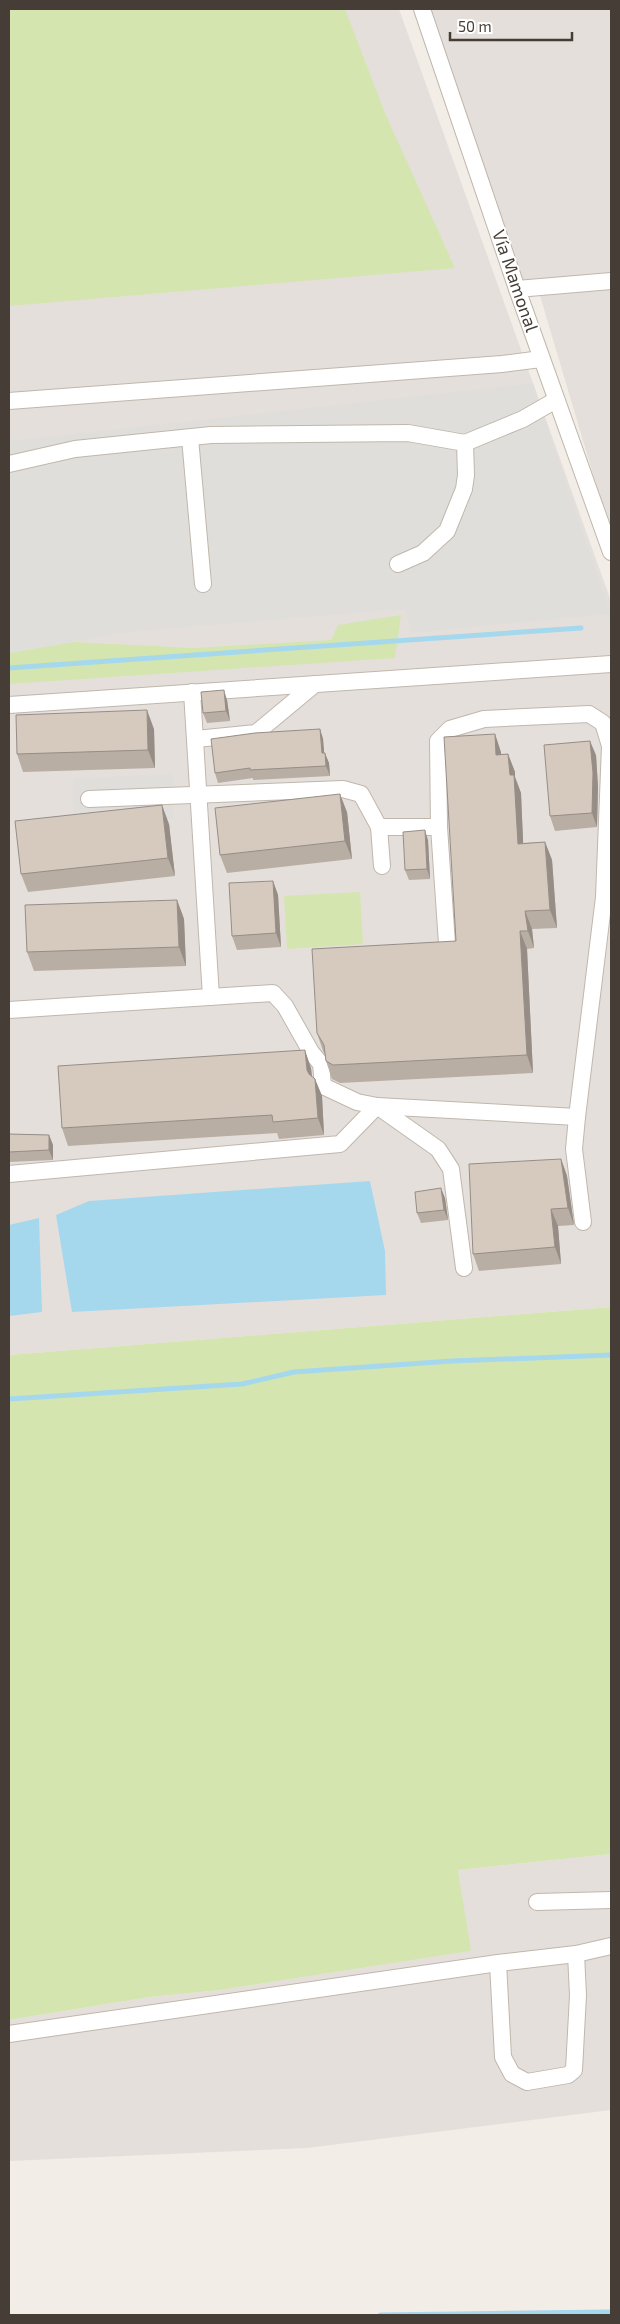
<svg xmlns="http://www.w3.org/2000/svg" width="620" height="2324" font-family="'Exo 2',sans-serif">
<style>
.industrial{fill:#e5dfdb}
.green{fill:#d4e5b0}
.parking{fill:#e0dedb}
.water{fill:#a5d8ed}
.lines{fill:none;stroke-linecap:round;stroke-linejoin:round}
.stream{stroke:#a5d8ed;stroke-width:5}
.minor-casing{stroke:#c0b7ac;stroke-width:18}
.minor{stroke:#fff;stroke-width:16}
.wall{fill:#b8aea4}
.shaded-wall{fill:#968d86}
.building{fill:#d6cabf;stroke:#968d86}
.labels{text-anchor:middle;stroke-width:4;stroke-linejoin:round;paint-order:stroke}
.street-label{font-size:18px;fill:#453d36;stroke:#fff}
</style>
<rect width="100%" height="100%" fill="#f2ede6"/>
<!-- industrial -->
<g class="industrial">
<polygon points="9,9 399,9 611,601 611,1307 9,1355"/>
<polygon points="422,9 611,9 611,535 538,289 517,289"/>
<polygon points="611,1854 611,2110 307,2148 9,2161 9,2020 150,1997 220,1990 470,1951 458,1870"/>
</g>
<!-- green -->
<g class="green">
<polygon points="9,9 345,9 385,113 455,268 9,306"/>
<polygon points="401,615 395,658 9,684 9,653 73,642 193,648 331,640 338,625"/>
<polygon points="360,892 363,944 287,949 284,896"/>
<polygon points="611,1307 611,1854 458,1870 471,1951 220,1990 150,1997 9,2020 9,1355"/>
</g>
<!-- parking -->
<g class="parking">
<polygon points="533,383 611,614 411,633 405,609 129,632 9,653 9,441"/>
<polygon points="173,773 173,819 73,824 73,779"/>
</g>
<!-- water -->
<g class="water">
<polygon points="370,1181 385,1251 386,1295 72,1312 56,1215 89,1201"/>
<polygon points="39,1218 42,1312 9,1316 9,1225"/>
</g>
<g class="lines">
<!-- stream -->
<g class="stream">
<polyline points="9,668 581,628"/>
<polyline points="9,1399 242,1384 294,1372 452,1361 611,1355"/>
<polyline points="380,2315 611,2312"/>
</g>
<!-- minor casing -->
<g class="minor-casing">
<g id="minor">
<polyline points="422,9 517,289 611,552"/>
<polyline points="517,289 611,281"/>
<polyline points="9,401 502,364 541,359"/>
<polyline points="190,438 203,584"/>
<polyline points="9,464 75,449 211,435 408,433 465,443"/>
<polyline points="398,564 423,553 447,531 464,489 466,475 465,443 523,419 556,400"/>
<polyline points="192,692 211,997"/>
<polyline points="9,705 611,664"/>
<polyline points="196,739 256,733 315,684"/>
<polyline points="89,799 343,789 361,794 379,827 439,827"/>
<polyline points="379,827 382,866"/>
<polyline points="9,1010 273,993 285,1006 311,1052 321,1064 323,1086 357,1102 377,1106 577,1117 604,897 610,746 603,723 589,714 484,719 450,729 438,741 439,827 447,944"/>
<polyline points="577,1117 574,1149 583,1222"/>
<polyline points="9,1174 340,1144 377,1106 438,1149 451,1169 464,1268"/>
<polyline points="537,1902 611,1900"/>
<polyline points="498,1963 503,2057 512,2074 527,2082 568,2075 574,2070 578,1995 576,1954"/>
<polyline points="9,2034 498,1963 576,1954 611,1946"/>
</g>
</g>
<!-- minor -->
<use href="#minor" class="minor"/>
</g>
<!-- wall -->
<g class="wall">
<polygon points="227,700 230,721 207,723 203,713"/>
<polygon points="154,729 155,768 23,772 17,754"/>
<polygon points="320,729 323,739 324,753 329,763 330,776 253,780 253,778 218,783 215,773"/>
<polygon points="495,734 501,754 508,754 515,772 515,777 521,793 523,843 545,842 552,860 557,928 532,929 534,948 527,949 533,1073 340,1083 332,1079 326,1061 325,1054 323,1051 317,1033 456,941"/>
<polygon points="596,755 598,787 597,827 555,831 550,816"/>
<polygon points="347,812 352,859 227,873 220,855"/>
<polygon points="169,824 175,876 28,892 21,874"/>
<polygon points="428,840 430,879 409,880 405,870"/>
<polygon points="273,881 278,895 281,947 237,950 232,936"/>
<polygon points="177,900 184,919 186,966 34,971 27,952"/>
<polygon points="311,1068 312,1077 315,1079 322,1096 324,1135 279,1139 277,1133 68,1146 62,1128"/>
<polygon points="9,1134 49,1135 53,1145 53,1160 9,1162"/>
<polygon points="561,1159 567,1176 574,1225 558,1226 561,1264 479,1271 473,1254"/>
<polygon points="445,1198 448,1220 421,1223 417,1213"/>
</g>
<!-- shaded-wall -->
<g class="shaded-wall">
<polygon points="224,690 227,700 230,721 226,711"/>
<polygon points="147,710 154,729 155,768 148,750"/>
<polygon points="320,729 323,739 325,763 322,753"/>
<polygon points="495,734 501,752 502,772 496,755"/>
<polygon points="590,741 596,755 598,787 597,827 592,813"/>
<polygon points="325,753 329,763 330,776 326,766"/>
<polygon points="508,754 515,772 515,777 521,793 524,862 518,844 510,775"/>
<polygon points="340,794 347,812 352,859 345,841"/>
<polygon points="162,805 169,824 175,876 168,858"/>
<polygon points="425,830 428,840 430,879 427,869"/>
<polygon points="545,842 552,860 557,928 550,910"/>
<polygon points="273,881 278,895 281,947 276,933"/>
<polygon points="177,900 184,919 186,966 179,947"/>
<polygon points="525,911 532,929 534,948 528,931"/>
<polygon points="520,931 527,949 533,1073 527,1055"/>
<polygon points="305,1050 311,1068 313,1087 307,1070"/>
<polygon points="315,1079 322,1096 324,1135 318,1118"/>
<polygon points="49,1135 53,1145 53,1160 49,1150"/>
<polygon points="561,1159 567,1176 574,1225 568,1208"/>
<polygon points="441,1188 445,1198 448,1220 444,1210"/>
<polygon points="551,1209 558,1226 561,1264 555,1247"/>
</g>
<!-- building -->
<g class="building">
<polygon points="224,690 226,711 203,713 201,692"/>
<polygon points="147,710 148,750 17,754 16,715"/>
<polygon points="320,729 322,753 325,753 326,766 250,770 250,768 215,773 211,739 255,733"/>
<polygon points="495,734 496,755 508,754 510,775 514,775 518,844 545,842 550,910 525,911 528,931 520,931 527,1055 333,1065 326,1061 324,1045 317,1033 312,949 456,941 444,737"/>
<polygon points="590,741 593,773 592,813 550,816 544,745"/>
<polygon points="340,794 345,841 220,855 215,808"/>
<polygon points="162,805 168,858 21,874 15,821"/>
<polygon points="425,830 427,869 405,870 403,832"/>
<polygon points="273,881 276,933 232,936 229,883"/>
<polygon points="177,900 179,947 27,952 25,905"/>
<polygon points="305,1050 307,1070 309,1074 315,1079 318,1118 273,1122 272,1115 62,1128 58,1066"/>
<polygon points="9,1134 49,1135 49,1150 9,1152"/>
<polygon points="561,1159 568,1208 551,1209 555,1247 473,1254 469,1164"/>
<polygon points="441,1188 444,1210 417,1213 415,1192"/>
</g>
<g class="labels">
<!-- street labels -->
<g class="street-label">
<text transform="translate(515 281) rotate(71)" y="6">Vía Mamonal</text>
</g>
</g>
<!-- border -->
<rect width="620" height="2324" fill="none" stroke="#453d36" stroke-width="20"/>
<!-- scale -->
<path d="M450 32v8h122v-8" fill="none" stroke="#453d36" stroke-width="2.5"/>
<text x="458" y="32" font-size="15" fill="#453d36" stroke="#ffffff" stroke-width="4" paint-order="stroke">50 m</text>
</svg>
